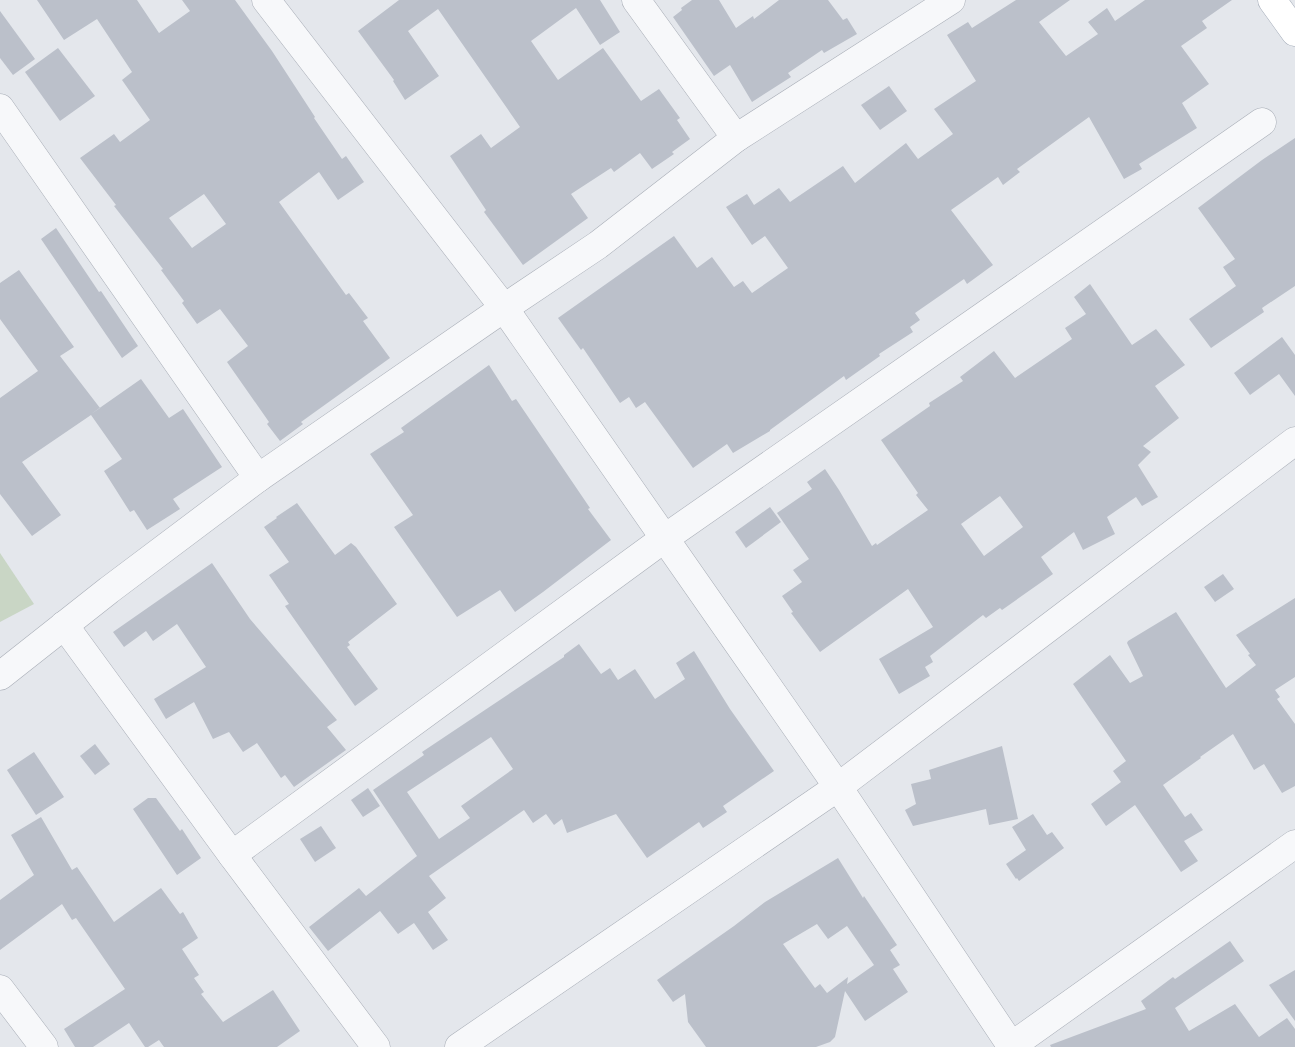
<svg xmlns="http://www.w3.org/2000/svg" width="1295" height="1047" font-family="'IBM Plex Sans',sans-serif">
<style>
.green{fill:#c9d6c5}
.building{fill:#bbc0ca;fill-rule:evenodd}
.lines{fill:none;stroke-linecap:round;stroke-linejoin:round}
.minor-casing{stroke:#a9aeb7;stroke-width:29}
.major-casing{stroke:#a3abb8;stroke-width:29}
.minor{stroke:#f7f8fa;stroke-width:28}
.major{stroke:#fff;stroke-width:28}
</style>
<rect width="100%" height="100%" fill="#e4e7ec"/>
<!-- green -->
<polygon class="green" points="0,553 34,604 0,622"/>
<!-- building -->
<g class="building">
<path d="M37,0H137L159,33L190,11L182,0H235L272,51L315,117L314,118L342,159L346,156L364,182L338,200L319,172L279,202L346,295L349,293L368,318L363,321L390,358L301,422L303,424L280,441L267,424L269,422L227,362L248,346L220,309L197,324L182,303L184,301L161,270L163,269L114,206L116,205L80,158L114,134L120,142L150,120L122,80L132,72L97,19L64,40ZM204,194L226,224L192,248L169,218Z"/>
<polygon points="399,0 600,0 620,32 600,45 576,8 531,41 558,80 603,48 641,101 659,89 680,118 677,120 690,139 672,152 674,154 652,169 640,153 614,172 611,168 571,194 588,218 523,265 484,212 486,210 450,156 481,134 491,148 520,127 438,9 408,31 439,76 405,100 393,81 394,80 358,31"/>
<polygon points="692,0 719,0 736,28 753,16 754,19 779,0 828,0 843,20 847,18 857,34 824,53 822,50 788,73 791,77 752,102 730,65 714,76 673,17 682,10 681,8"/>
<polygon points="1016,0 1070,0 1039,22 1066,56 1098,34 1088,22 1107,8 1115,21 1145,0 1232,0 1202,21 1207,28 1181,46 1209,84 1182,103 1197,128 1139,164 1142,169 1124,179 1089,117 1017,169 1020,172 1003,185 998,177 951,210 993,265 967,284 964,279 915,313 920,320 910,327 913,332 879,354 880,356 846,380 844,376 770,430 770,431 733,453 727,444 693,468 645,402 636,408 629,397 620,403 583,348 581,350 558,318 674,236 697,268 712,257 734,287 743,281 752,293 788,268 765,236 752,245 726,207 747,194 754,205 779,188 790,202 843,166 855,183 906,143 918,159 953,134 934,109 976,81 947,35 968,22 972,28"/>
<polygon points="0,11 35,59 13,75 0,58"/>
<polygon points="58,48 95,96 60,121 25,72"/>
<polygon points="889,86 907,111 880,130 861,105"/>
<polygon points="1295,138 1295,286 1262,308 1264,312 1211,348 1189,319 1236,286 1223,267 1235,259 1198,208 1262,160"/>
<polygon points="56,228 99,292 101,291 138,346 122,358 41,239"/>
<polygon points="19,270 74,347 60,356 100,408 91,414 141,379 169,418 183,409 222,467 173,499 180,509 147,530 134,510 130,512 104,471 122,459 91,415 22,462 61,515 32,536 0,494 0,398 38,371 0,319 0,283"/>
<path d="M1090,284L1132,345L1156,329L1185,365L1155,386L1179,418L1143,446L1151,452L1138,465L1158,497L1142,506L1136,497L1107,517L1115,534L1083,550L1074,532L1041,557L1053,574L1002,610L1000,608L986,618L983,615L930,656L933,662L925,667L930,676L899,694L879,659L933,627L908,589L820,652L791,613L793,612L782,596L802,582L793,570L809,559L777,513L812,489L807,482L825,469L839,490L872,546L876,543L877,545L928,510L916,495L918,493L881,440L930,406L929,403L963,381L960,377L994,351L1015,378L1072,339L1065,328L1086,314L1074,297ZM1000,496L1023,527L984,556L961,524Z"/>
<polygon points="1282,337 1295,355 1295,396 1279,374 1250,395 1234,373"/>
<polygon points="489,365 512,401 516,399 590,508 588,509 611,540 543,592 515,612 500,590 457,617 394,527 413,515 370,454 404,432 401,428 412,420"/>
<polygon points="297,503 335,555 351,543 356,547 397,604 348,642 350,645 347,647 378,689 355,706 285,606 289,604 269,575 289,562 264,527 277,518 276,517"/>
<polygon points="770,507 781,522 746,548 735,532"/>
<polygon points="212,563 250,619 337,720 327,727 346,750 294,787 285,775 281,778 257,743 243,752 229,732 213,739 194,702 166,719 154,699 206,667 177,624 153,641 146,631 124,647 113,632"/>
<polygon points="1223,574 1234,589 1215,602 1204,587"/>
<polygon points="1295,598 1295,677 1275,690 1280,697 1277,699 1295,724 1295,786 1282,793 1264,764 1254,770 1233,734 1200,757 1201,758 1163,785 1185,817 1191,813 1203,830 1184,841 1198,861 1181,872 1135,805 1106,826 1091,804 1121,782 1113,771 1126,761 1073,684 1110,655 1130,683 1143,676 1127,643 1128,641 1176,612 1226,688 1256,665 1248,655 1250,654 1236,635"/>
<path d="M579,644L601,674L610,668L618,680L635,669L655,699L685,679L676,663L694,651L730,709L774,771L723,806L727,812L703,828L699,822L647,858L616,814L567,833L562,819L554,825L546,814L533,823L524,810L429,876L446,898L428,912L448,940L433,950L414,923L398,934L380,911L328,951L309,927L359,888L366,896L417,856L373,790L424,755L422,752L564,657V655ZM491,737L513,769L461,806L470,818L439,839L407,792Z"/>
<polygon points="95,744 110,764 95,775 80,756"/>
<polygon points="1002,746 1018,819 989,825 986,809 913,826 905,810 916,804 911,784 931,779 929,770"/>
<polygon points="34,752 64,797 36,815 7,770"/>
<polygon points="368,788 380,806 363,817 351,800"/>
<polygon points="148,798 156,798 180,831 182,829 201,858 177,875 133,809"/>
<polygon points="1033,814 1047,835 1052,832 1064,848 1019,881 1017,878 1016,879 1006,864 1026,850 1012,827"/>
<polygon points="41,817 72,870 77,867 114,922 161,888 180,914 183,912 198,938 182,949 199,975 194,978 204,992 201,994 223,1022 273,990 300,1031 277,1047 164,1047 159,1040 148,1047 145,1047 129,1023 93,1047 75,1047 64,1029 125,989 76,918 72,920 62,904 0,950 0,900 34,875 11,835"/>
<polygon points="321,826 336,848 315,862 300,839"/>
<path d="M838,858L863,898L864,896L897,945L890,950L900,965L893,969L908,992L865,1021L845,991L835,1037L830,1042L816,1047H706L688,1022L685,994L673,1002L657,980L734,926L765,902ZM817,924L828,939L847,926L874,965L847,984L848,977L827,993L820,984L815,988L783,944Z"/>
<polygon points="1230,941 1244,961 1175,1008 1189,1031 1235,1004 1259,1037 1287,1018 1295,1029 1295,1047 1051,1047 1050,1045 1146,1009 1141,1001 1173,977 1175,979"/>
<polygon points="1295,970 1295,1021 1269,985"/>
</g>
<g class="lines">
<!-- minor casing -->
<g class="minor-casing">
<g id="minor">
<polyline points="266,0 504,308 838,787 1012,1047"/>
<polyline points="636,0 736,138"/>
<polyline points="0,108 258,478"/>
<polyline points="64,625 232,855 376,1047"/>
<polyline points="0,676 109,590 258,478 504,308 598,245 736,138 951,0"/>
<polyline points="232,855 665,538 1262,122"/>
<polyline points="0,989 44,1047"/>
<polyline points="459,1047 838,787 1295,441"/>
<polyline points="1010,1047 1295,844"/>
</g>
</g>
<!-- major casing -->
<g class="major-casing">
<polyline id="major" points="1272,0 1295,32"/>
</g>
<!-- minor -->
<use href="#minor" class="minor"/>
<!-- major -->
<use href="#major" class="major"/>
</g>
</svg>
